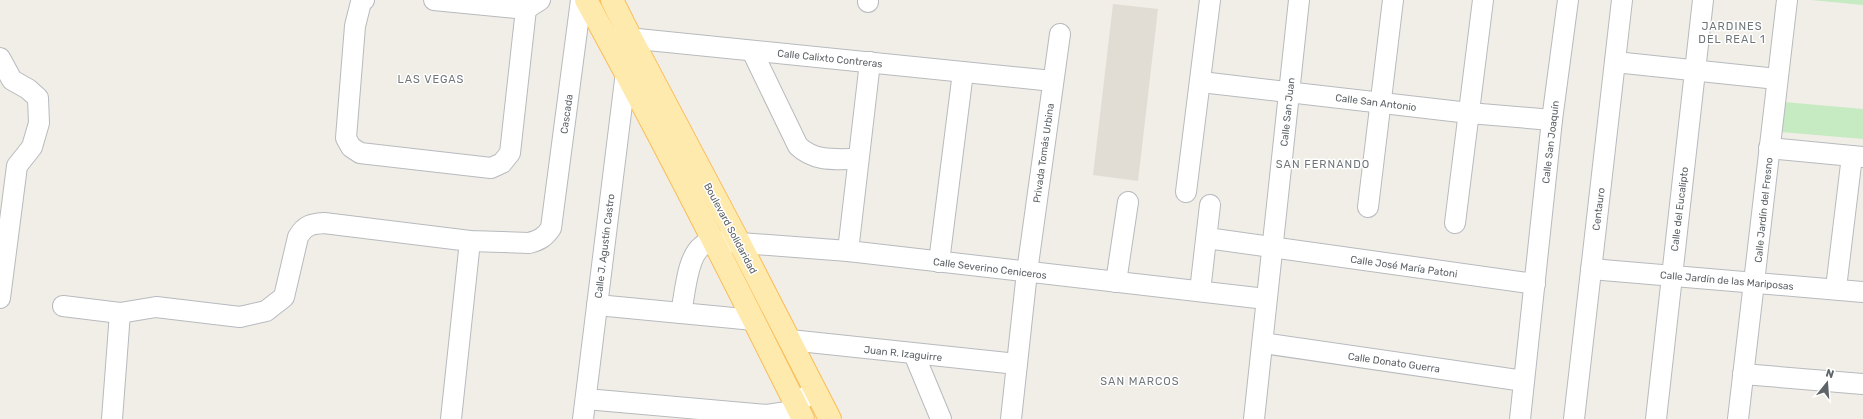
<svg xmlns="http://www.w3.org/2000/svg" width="1863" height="419" font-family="Rubik,sans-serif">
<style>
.education{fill:#e1ddd5}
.green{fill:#c6eac2}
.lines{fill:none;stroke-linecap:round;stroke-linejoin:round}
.minor-casing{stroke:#b7babe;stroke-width:22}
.major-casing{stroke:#fbbc57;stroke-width:24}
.minor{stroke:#fff;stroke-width:20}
.major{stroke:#ffeaae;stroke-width:22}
.labels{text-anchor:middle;stroke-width:3;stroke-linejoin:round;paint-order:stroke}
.street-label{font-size:10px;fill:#5e6468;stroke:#fff}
.neighbourhood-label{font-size:11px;letter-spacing:1px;fill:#6f767a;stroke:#fff}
</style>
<rect width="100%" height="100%" fill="#f1eee7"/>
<!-- education -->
<polygon class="education" points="1113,4 1158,9 1138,181 1093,175"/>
<!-- green -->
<g class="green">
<polygon points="1811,0 1863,0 1863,5"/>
<polygon points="1784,102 1863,109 1863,139 1781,132"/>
</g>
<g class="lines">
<!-- minor casing -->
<g class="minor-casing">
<g id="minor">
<polyline points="364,0 361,2 355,26 346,138 351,147 360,153 491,168 502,163 510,153 526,9"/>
<polyline points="434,0 526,9 540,0"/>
<polyline points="868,2 868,0"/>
<polyline points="618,37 1053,81"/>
<path d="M752,51L798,146C815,162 835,159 858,159"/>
<polyline points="0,58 12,80 28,89 38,98 39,123 32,147 17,166 0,298"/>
<polyline points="1615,62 1777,79"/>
<polyline points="1201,82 1469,113 1552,120"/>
<polyline points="1769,148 1863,157"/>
<polyline points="1186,192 1210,0"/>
<polyline points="1368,207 1393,0"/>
<polyline points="1455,223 1483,0"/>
<polyline points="1207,238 1535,284"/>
<polyline points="848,251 870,62"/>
<polyline points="939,262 963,72"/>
<polyline points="1591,269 1863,292"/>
<polyline points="1116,282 1128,202"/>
<polyline points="1836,288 1852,156"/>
<polyline points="1200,291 1210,205"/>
<polyline points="597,305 754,320"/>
<polyline points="63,306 120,313"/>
<path d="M681,313C685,294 687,257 702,246C705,243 710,242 714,241L848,251L1266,299"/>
<polyline points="790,340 1017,364"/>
<polyline points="1263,343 1524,381"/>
<polyline points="914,354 941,419"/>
<polyline points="1743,374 1863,384"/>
<polyline points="586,399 767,415 787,412 815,389"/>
<path d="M112,419L120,313L156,307L240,317L266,311L284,297L298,237C305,225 311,224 324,223L470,241L529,243C540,240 545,237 551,228L581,0"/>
<polyline points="451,419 470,241"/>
<polyline points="583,419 626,72"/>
<polyline points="1011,419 1027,272 1060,34"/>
<polyline points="1254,419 1299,0"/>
<polyline points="1520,419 1552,120 1568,0"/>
<polyline points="1574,419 1622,0"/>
<polyline points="1656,419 1703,0"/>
<polyline points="1738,419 1787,0"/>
</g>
</g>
<!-- major casing -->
<g class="major-casing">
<g id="major">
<path d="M586,0C662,138 733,278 803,419"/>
<polyline points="612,0 631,38 739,242 830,419"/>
</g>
</g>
<!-- minor -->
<use href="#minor" class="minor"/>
<!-- major -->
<use href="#major" class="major"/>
</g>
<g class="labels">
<!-- street labels -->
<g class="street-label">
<text transform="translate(830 58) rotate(6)" y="4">Calle Calixto Contreras</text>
<text transform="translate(1376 102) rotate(7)" y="4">Calle San Antonio</text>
<text transform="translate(1287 112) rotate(-84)" y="4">Calle San Juan</text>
<text transform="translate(566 114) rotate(-82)" y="4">Cascada</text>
<text transform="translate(1550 142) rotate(-83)" y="4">Calle San Joaquín</text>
<text transform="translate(1043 153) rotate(-82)" y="4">Privada Tomás Urbina</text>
<text transform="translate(1598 209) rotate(-83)" y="4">Centauro</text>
<text transform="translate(1679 209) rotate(-83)" y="4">Calle del Eucalipto</text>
<text transform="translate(1763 210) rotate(-84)" y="4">Calle Jardín del Fresno</text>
<text transform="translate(731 228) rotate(62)" y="4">Boulevard Solidaridad</text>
<text transform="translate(604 246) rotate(-83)" y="4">Calle J. Agustín Castro</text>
<text transform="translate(1404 266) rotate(8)" y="4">Calle José María Patoni</text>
<text transform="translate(990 268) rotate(7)" y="4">Calle Severino Ceniceros</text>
<text transform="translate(1727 280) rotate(5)" y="4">Calle Jardín de las Mariposas</text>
<text transform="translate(903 353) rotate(6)" y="4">Juan R. Izaguirre</text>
<text transform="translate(1394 362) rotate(8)" y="4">Calle Donato Guerra</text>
</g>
<!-- neighbourhood labels -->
<g class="neighbourhood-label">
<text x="1732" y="30">JARDINES<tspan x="1732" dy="13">DEL REAL 1</tspan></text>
<text x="431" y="83">LAS VEGAS</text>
<text x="1323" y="168">SAN FERNANDO</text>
<text x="1140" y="385">SAN MARCOS</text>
</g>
</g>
<!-- north arrow -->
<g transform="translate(1827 383) rotate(17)" stroke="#ffffff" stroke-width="3" paint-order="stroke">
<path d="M0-3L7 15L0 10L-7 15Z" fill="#5e6468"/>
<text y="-6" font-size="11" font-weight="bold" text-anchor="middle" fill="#5e6468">N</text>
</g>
</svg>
